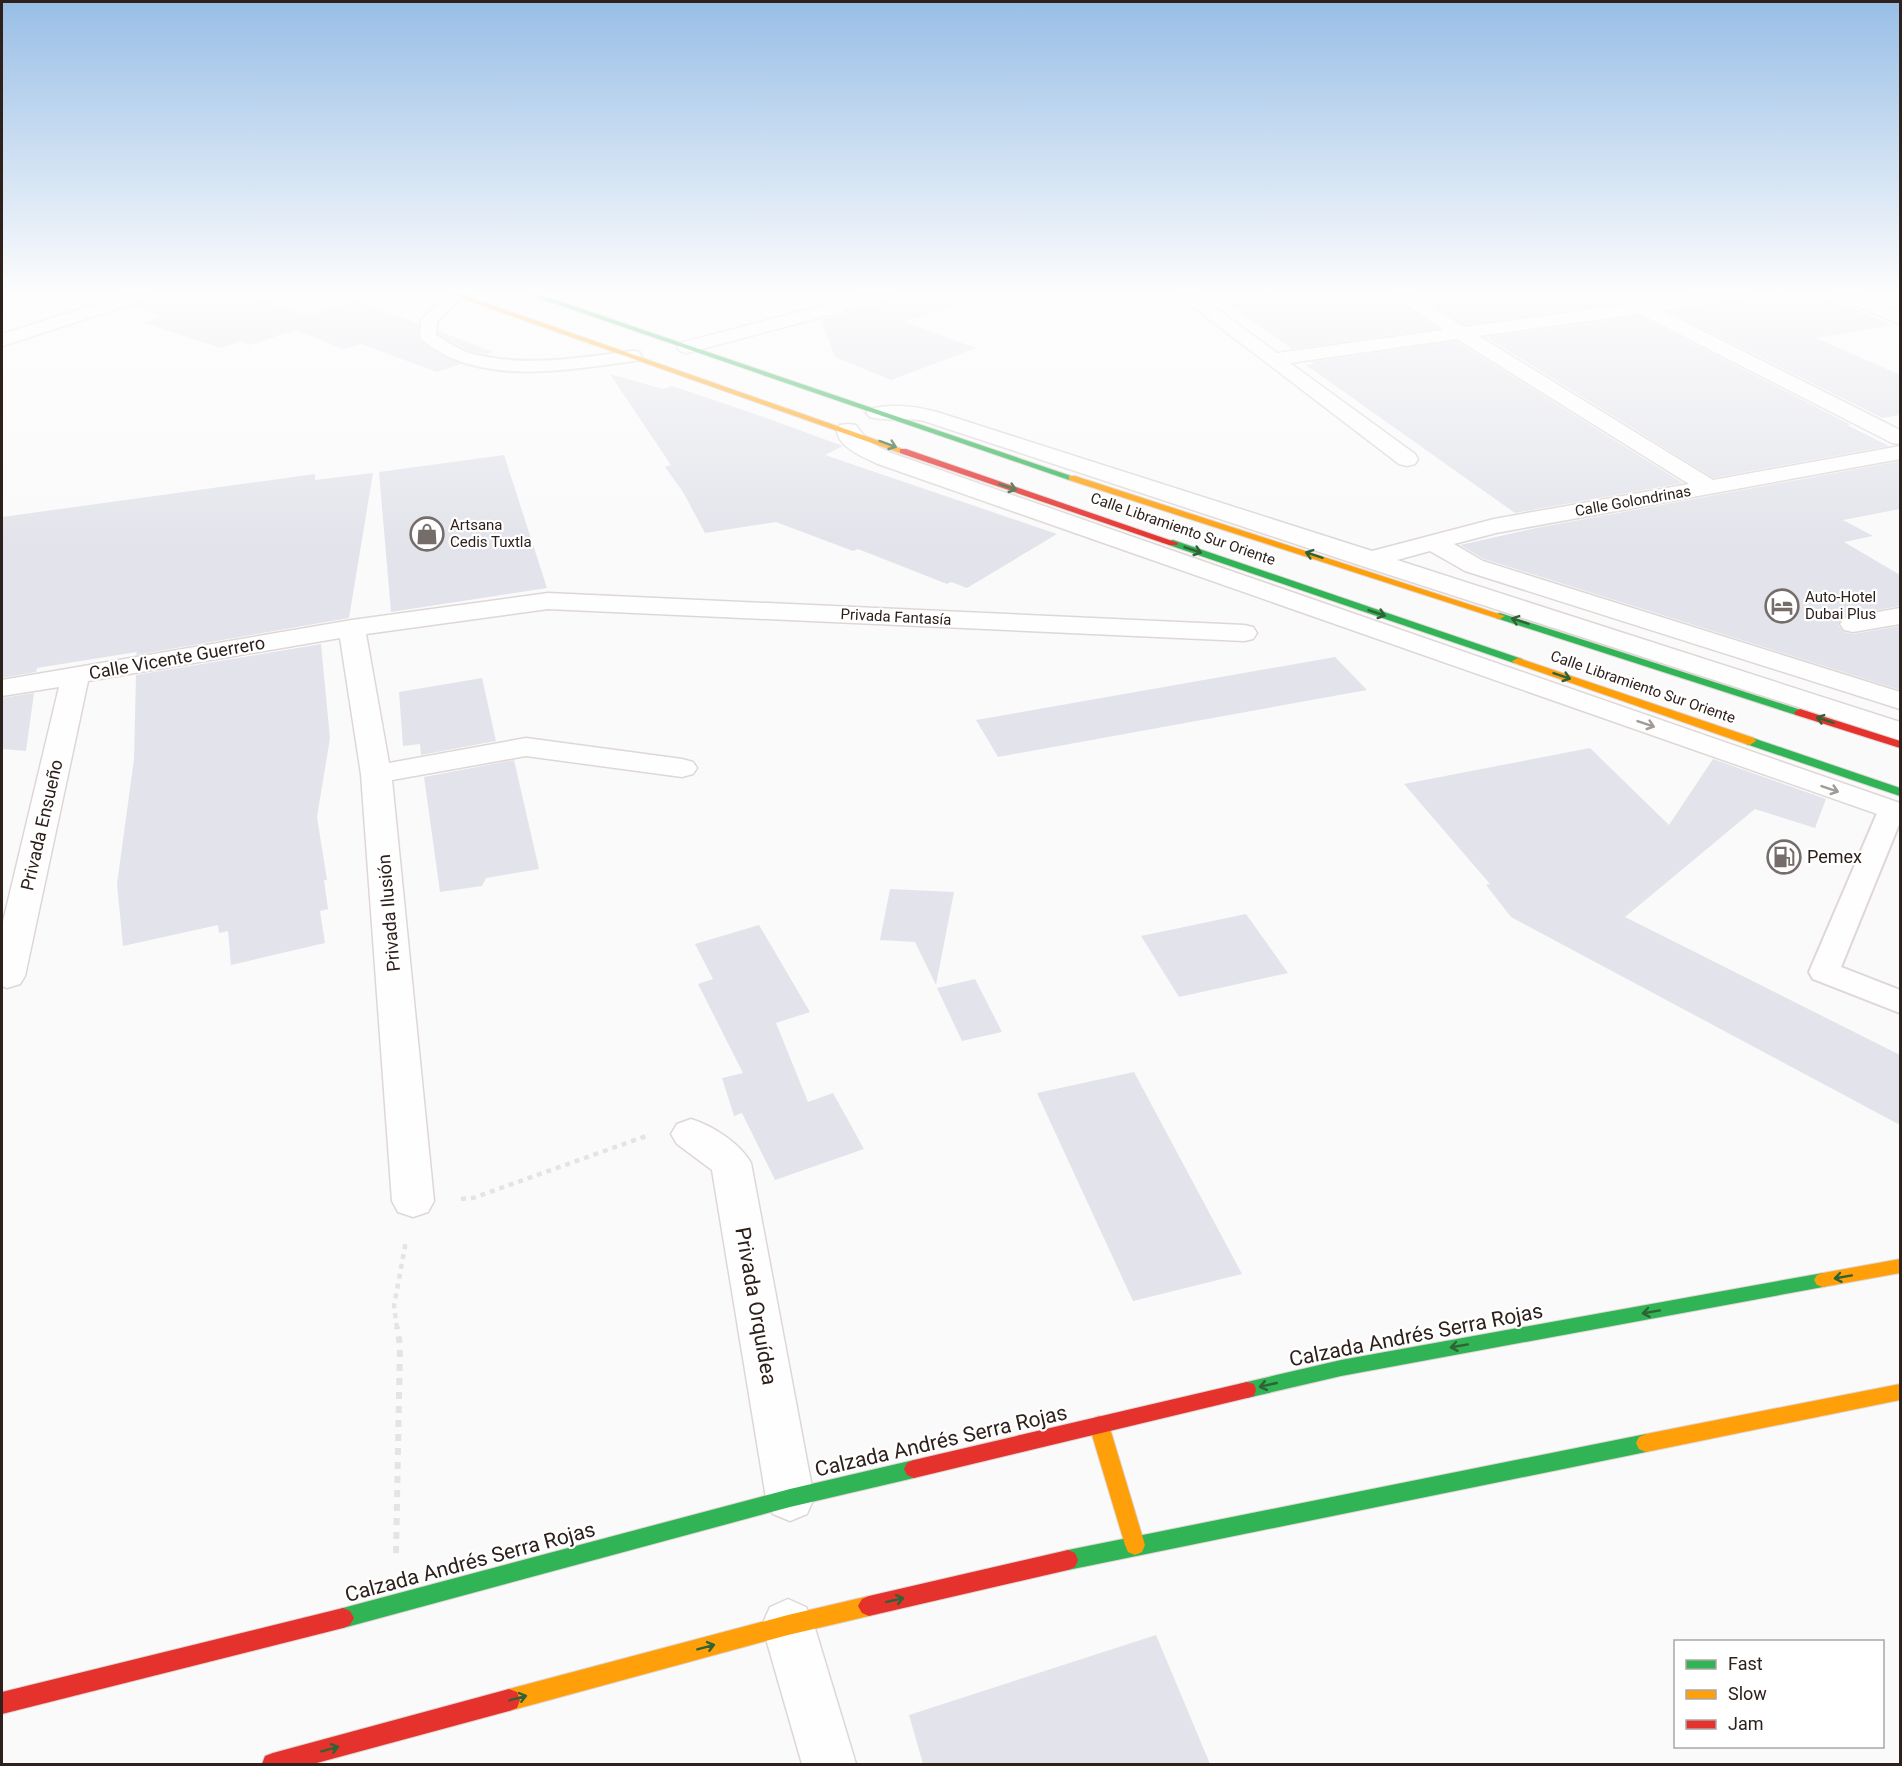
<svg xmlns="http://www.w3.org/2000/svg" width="1902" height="1766" font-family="Roboto,sans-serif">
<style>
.building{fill:#e3e4eb}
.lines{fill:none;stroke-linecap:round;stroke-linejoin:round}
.lane-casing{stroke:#dfd7d5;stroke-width:4}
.street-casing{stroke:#dfd7d5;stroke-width:3}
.fast-casing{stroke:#dfd7d5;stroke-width:2}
.slow-casing{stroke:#dfd7d5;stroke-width:2}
.jam-casing{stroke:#dfd7d5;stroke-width:2}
.path-far1{stroke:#e5e4e4;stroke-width:4.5;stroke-dasharray:5 5;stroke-linecap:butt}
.path{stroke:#e5e4e4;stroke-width:6;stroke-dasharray:7 7;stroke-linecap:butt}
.lane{fill:#fefefe;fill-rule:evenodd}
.street{fill:#fefefe;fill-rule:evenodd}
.fast{fill:#30b455;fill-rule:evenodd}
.slow{fill:#ff9f0a;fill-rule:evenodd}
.jam{fill:#e5322d;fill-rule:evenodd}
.oneway{stroke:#2f6336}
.oneway2{stroke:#a09b98}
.labels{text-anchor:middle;stroke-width:4.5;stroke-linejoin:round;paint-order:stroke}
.far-street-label{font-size:15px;fill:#2e211c;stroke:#fff}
.far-poi-label{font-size:15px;fill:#2e211c;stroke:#fff;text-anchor:start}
.street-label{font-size:18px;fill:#2e211c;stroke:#fff}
.poi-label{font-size:18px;fill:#2e211c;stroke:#fff;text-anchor:start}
.near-street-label{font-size:21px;fill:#2e211c;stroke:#fff}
</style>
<rect width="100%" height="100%" fill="#fafafa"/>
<!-- building -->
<g class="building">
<polygon points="153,295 250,295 308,315 356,300 419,324 418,337 422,343 437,353 461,364 437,372 361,344 344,349 296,330 250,345 241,341 221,348 144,323 164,316 135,306 149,301"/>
<polygon points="812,295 854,295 816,305"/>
<polygon points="895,295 961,295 962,303 904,322 976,348 891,380 835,357 821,320 891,301"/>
<polygon points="1216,295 1390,295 1437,329 1292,349"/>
<polygon points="1417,295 1681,295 1645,300 1636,298 1627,302 1464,325"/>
<polygon points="1748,295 1820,295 1892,325 1816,338 1900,375 1900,415 1882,418 1670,312 1743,301"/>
<polygon points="1640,316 1851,425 1847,425 1889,446 1713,478 1486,337"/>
<polygon points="439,331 493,352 486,354 470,351 445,338 438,334"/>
<polygon points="1456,341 1683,483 1515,513 1306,365 1314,364 1311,362"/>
<polygon points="610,374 663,389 672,386 755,414 843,446 825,455 1057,534 967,588 951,582 947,584 858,549 853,551 776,522 705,533 683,492 665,467 671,465"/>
<polygon points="504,455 547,588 391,612 379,472"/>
<polygon points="1900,461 1900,509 1843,520 1873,536 1844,542 1900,575 1900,606 1844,616 1838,625 1844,632 1853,634 1900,626 1900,690 1484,559 1460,545 1536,528"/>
<polygon points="373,473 349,618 136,655 137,652 37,668 36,672 2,678 2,517 315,474 315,480"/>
<polygon points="321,644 330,738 317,817 327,880 324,880 328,909 320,911 325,943 231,965 228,931 219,933 218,925 123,946 117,884 134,759 136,675"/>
<polygon points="1335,657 1367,690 998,757 976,720"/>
<polygon points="482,678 496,741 421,755 420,744 403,746 399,692"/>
<polygon points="34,693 26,751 2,749 2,698"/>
<polygon points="1590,748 1669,825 1713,759 1826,799 1815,828 1755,809 1625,917 1900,1055 1900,1125 1511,917 1486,885 1490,884 1404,784"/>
<polygon points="514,760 539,869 486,878 482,886 440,892 424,777"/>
<polygon points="890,889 954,892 936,985 915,942 880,940"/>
<polygon points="1246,914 1288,973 1179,997 1141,936"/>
<polygon points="759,925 810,1012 776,1023 808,1102 833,1093 864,1149 775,1180 742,1113 734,1116 722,1078 743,1073 698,984 713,979 695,944"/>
<polygon points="975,979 1002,1032 962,1041 937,988"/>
<polygon points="1134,1072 1242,1274 1133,1301 1037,1093"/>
<polygon points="1156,1635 1210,1764 923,1764 909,1715"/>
</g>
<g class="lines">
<!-- lane casing -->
<g class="lane-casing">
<g id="lane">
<path d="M448,295H465L437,321L436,335C447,342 458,349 469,353C522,368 580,358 633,351L639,352L641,356L639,360L633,361C572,369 494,384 438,351C432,347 424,343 420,337L421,320Z"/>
<polygon points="1891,802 1900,804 1900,822 1841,967 1900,990 1900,1013 1813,979 1809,972 1881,804"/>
</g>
</g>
<!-- street casing -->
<g class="street-casing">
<g id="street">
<polygon points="124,295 151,295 148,299 2,346 2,334"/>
<polygon points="863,295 893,295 890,299 687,353 680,351 677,347 680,343"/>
<path d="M1178,295H1198L1277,353L1443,330L1392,295H1413L1464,327L1628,304L1637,300L1645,302L1698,295H1746L1743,299L1737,300L1663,311L1900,430V444L1892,443L1640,314L1479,336L1713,480L1900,446V459L1496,533L1454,544L1483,561L1900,692V709L1465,571L1430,551L1397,560L1900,722V740L1359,565L924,421C906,417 887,422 870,417L866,413L870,409C893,403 915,406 937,412L1372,551L1494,519L1689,484L1457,339L1290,363L1415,454L1418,459L1415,464L1407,466L1399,464Z"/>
<polygon points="1836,295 1860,295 1900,312 1900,324 1839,299"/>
<path d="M848,424L856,425C868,443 874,445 894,454L1900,803V822L878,464C865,458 837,447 837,430L840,425Z"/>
<polygon points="548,593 1244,625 1253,627 1257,633 1253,639 1244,641 548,609 366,634 389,763 526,738 682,759 693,762 697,768 693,774 682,777 526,756 392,780 434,1201 428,1212 413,1217 398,1212 392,1201 361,774 340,638 88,681 25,976 20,984 7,988 2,986 2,926 59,687 2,696 2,680 352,620"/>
<polygon points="1900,608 1900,624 1853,632 1844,630 1840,624 1844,618"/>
<path d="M691,1119C713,1126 740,1143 751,1163L814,1498L807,1514L790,1521L773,1514L766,1498L712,1170L677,1144L671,1134L677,1124Z"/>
<polygon points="788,1599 806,1607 814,1625 856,1764 802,1764 762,1625 770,1607"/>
</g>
</g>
<!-- fast casing -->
<g class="fast-casing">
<g id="fast">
<polygon points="530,295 541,295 1077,478 1069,480"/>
<polygon points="1173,540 1522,659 1524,661 1522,663 1514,663 1169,545 1169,541"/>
<polygon points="1500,613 1804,711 1806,713 1804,715 1796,715 1496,618 1496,614"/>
<polygon points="1750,737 1900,788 1900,796 1746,744 1744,741"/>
<polygon points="1823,1273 1829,1275 1832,1280 1829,1285 1823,1287 1341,1376 1247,1398 1240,1396 1238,1390 1240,1384 1247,1382 1341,1360"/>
<polygon points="1646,1434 1653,1437 1656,1443 1653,1449 1646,1452 1068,1570 1061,1567 1058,1560 1061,1553 1068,1550"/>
<polygon points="914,1460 921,1463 924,1469 921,1475 914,1478 790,1507 343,1628 336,1625 332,1618 336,1611 343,1608 790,1489"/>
</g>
</g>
<!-- slow casing -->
<g class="slow-casing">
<g id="slow">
<polygon points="452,295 463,295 908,451 900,453"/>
<polygon points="1069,476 1075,476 1505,616 1500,619 1496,618 1069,480"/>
<polygon points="1518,658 1754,738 1756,741 1750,745 1746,744 1514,663 1512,661"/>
<polygon points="1900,1259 1900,1273 1823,1287 1817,1285 1814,1280 1817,1275 1823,1273"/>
<polygon points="1900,1384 1900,1400 1646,1452 1639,1449 1636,1443 1639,1437 1646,1434"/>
<polygon points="1099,1416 1106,1419 1109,1425 1145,1545 1142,1552 1135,1555 1128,1552 1125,1545 1089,1425 1092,1419"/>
<polygon points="869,1596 876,1599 880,1606 876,1613 869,1616 788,1635 509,1711 501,1708 498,1700 501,1692 509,1689 788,1615"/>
</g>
</g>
<!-- jam casing -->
<g class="jam-casing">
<g id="jam">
<polygon points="900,449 906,449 1178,543 1177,545 1169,545 900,453"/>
<polygon points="1800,709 1900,741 1900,748 1796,715 1794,713 1796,711"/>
<polygon points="1247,1382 1254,1384 1256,1390 1254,1396 1247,1398 914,1478 907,1475 904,1469 907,1463 914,1460"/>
<polygon points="1068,1550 1075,1553 1078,1560 1075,1567 1068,1570 869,1616 862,1613 858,1606 862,1599 869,1596"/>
<polygon points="343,1608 350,1611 354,1618 350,1625 343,1628 2,1714 2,1692"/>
<polygon points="509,1689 517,1692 520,1700 517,1708 509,1711 313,1764 262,1764 265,1756 273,1753"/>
</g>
</g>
<!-- path-far1 -->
<g class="path-far1">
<polyline points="461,1199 473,1198 649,1135"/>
<polyline points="397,1328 394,1306 406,1241"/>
</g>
<!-- path -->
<polyline class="path" points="396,1553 400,1345 397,1327"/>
<!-- lane -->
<use href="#lane" class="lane"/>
<!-- street -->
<use href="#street" class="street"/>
<!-- fast -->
<use href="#fast" class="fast"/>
<!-- slow -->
<use href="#slow" class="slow"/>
<!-- jam -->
<use href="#jam" class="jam"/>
</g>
<!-- one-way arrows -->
<defs><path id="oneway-shaft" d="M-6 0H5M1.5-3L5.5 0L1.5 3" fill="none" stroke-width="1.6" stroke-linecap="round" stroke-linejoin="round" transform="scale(1.5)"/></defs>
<g class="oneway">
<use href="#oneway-shaft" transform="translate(888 444) rotate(20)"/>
<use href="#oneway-shaft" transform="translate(1008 487) rotate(19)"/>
<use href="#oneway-shaft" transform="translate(1193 550) rotate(19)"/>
<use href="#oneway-shaft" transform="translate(1314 555) rotate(-162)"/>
<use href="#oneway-shaft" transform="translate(1377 613) rotate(19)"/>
<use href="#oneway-shaft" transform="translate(1520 621) rotate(-162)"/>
<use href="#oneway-shaft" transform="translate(1562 676) rotate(19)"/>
<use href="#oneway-shaft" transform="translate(1825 720) rotate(-162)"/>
<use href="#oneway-shaft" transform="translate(1843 1277) rotate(170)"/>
<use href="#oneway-shaft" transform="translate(1651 1312) rotate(170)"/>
<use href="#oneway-shaft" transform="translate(1459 1346) rotate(170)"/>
<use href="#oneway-shaft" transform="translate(1268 1385) rotate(167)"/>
<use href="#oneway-shaft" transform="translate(895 1600) rotate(-13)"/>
<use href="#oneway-shaft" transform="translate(706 1647) rotate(-15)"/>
<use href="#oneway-shaft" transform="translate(518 1698) rotate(-15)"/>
<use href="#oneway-shaft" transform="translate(330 1749) rotate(-15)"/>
</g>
<g class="oneway2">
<use href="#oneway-shaft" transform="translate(1646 724) rotate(19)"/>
<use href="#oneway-shaft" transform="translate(1830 789) rotate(19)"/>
</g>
<!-- sky -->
<linearGradient id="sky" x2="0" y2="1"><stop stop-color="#98bee6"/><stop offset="0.54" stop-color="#fdfdfd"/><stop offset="1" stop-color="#fdfdfd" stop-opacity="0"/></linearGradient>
<rect width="1902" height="542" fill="url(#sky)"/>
<!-- icons -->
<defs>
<g id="shop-ring" transform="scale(1.725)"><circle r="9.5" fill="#fff" stroke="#756d6a" stroke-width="1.5"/><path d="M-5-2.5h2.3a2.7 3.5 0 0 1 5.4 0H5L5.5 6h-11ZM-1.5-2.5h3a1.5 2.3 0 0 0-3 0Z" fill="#756d6a"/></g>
<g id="hotel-ring" transform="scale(1.725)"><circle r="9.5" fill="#fff" stroke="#756d6a" stroke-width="1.5"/><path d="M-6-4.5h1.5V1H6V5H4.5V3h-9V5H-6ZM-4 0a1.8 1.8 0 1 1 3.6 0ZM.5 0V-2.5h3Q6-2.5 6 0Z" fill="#756d6a"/></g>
<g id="fuel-ring" transform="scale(1.725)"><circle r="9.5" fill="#fff" stroke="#756d6a" stroke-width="1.5"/><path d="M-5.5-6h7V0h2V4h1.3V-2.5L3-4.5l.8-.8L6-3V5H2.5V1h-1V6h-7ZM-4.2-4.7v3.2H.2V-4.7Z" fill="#756d6a"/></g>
</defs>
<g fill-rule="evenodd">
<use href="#shop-ring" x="427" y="534"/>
<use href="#hotel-ring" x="1782" y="606"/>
<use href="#fuel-ring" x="1784" y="857"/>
</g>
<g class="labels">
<!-- far-street labels -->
<g class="far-street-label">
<text transform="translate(1633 501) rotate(-10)" y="5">Calle Golondrinas</text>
<text transform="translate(1183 529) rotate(19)" y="5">Calle Libramiento Sur Oriente</text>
<text transform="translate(896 617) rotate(3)" y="5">Privada Fantasía</text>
<text transform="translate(1643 687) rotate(19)" y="5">Calle Libramiento Sur Oriente</text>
</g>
<!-- far-poi labels -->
<g class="far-poi-label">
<text x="450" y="530">Artsana<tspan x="450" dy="17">Cedis Tuxtla</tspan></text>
<text x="1805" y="602">Auto-Hotel<tspan x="1805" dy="17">Dubai Plus</tspan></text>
</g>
<!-- street labels -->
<g class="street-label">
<text transform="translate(177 658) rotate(-10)" y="6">Calle Vicente Guerrero</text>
<text transform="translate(42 825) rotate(-77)" y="6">Privada Ensueño</text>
<text transform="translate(389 913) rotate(-95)" y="6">Privada Ilusión</text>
</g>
<!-- poi labels -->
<g class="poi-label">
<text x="1807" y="863">Pemex</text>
</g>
<!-- near-street labels -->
<g class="near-street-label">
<text transform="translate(756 1306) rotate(80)" y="7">Privada Orquídea</text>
<text transform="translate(1416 1335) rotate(-11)" y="7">Calzada Andrés Serra Rojas</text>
<text transform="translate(941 1441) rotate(-13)" y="7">Calzada Andrés Serra Rojas</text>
<text transform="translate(470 1562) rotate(-15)" y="7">Calzada Andrés Serra Rojas</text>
</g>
</g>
<!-- border -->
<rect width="1902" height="1766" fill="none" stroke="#2e211c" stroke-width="6"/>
<!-- legend -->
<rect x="1674" y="1640" width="210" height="108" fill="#ffffff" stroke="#aba6a4" stroke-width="1.5"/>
<rect x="1686" y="1660" width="30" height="9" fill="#30b455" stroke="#aba6a4" stroke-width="1.5"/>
<text x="1728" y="1670" font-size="18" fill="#2e211c">Fast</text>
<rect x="1686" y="1690" width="30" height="9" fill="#ff9f0a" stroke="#aba6a4" stroke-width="1.5"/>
<text x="1728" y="1700" font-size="18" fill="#2e211c">Slow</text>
<rect x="1686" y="1720" width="30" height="9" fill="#e5322d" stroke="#aba6a4" stroke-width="1.5"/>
<text x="1728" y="1730" font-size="18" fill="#2e211c">Jam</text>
</svg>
